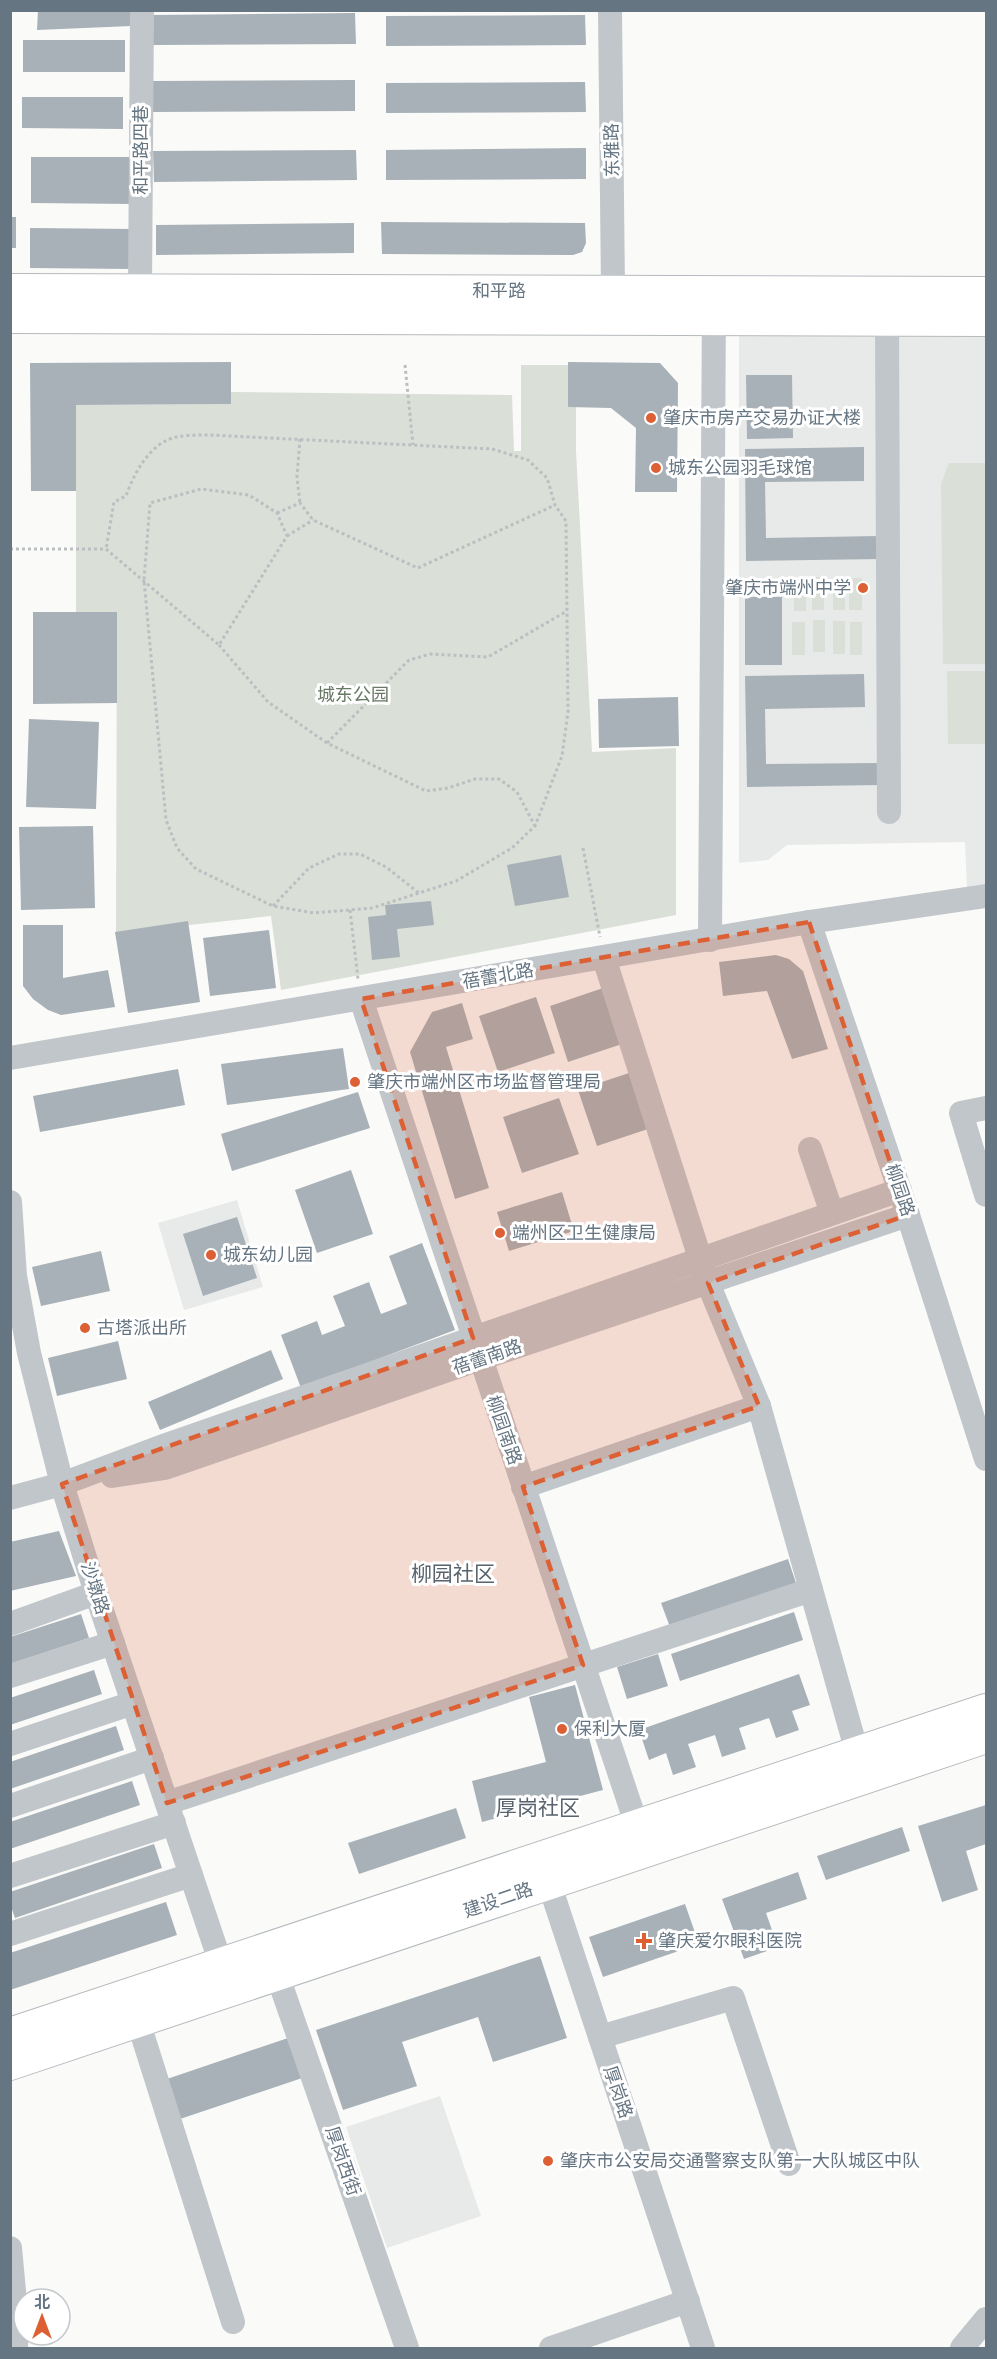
<svg xmlns="http://www.w3.org/2000/svg" width="997" height="2359" font-family="Quicksand,'Noto Sans SC',sans-serif">
<style>
.built{fill:#e8e9e9}
.green{fill:#dadfd7}
.building{fill:#a8b1b7}
.lines{fill:none;stroke-linecap:round;stroke-linejoin:round}
.major-casing{stroke:#b5babe;stroke-width:34}
.path{stroke:#bcbfc2;stroke-width:3;stroke-dasharray:3 3;stroke-linecap:butt}
.minor{stroke:#c1c6ca;stroke-width:24}
.major{stroke:#fff;stroke-width:32}
.marked{fill:#dd6035;fill-opacity:0.2;stroke:#dd6035;stroke-width:4.5;stroke-dasharray:12 8;stroke-linejoin:round}
.poi-dot{fill:#dd6035;stroke:#fff;stroke-width:2}
.labels{text-anchor:middle;stroke-width:6;stroke-linejoin:round;paint-order:stroke}
.street-label{font-size:18px;fill:#667582;stroke:#fff}
.poi-label{font-size:18px;fill:#667582;stroke:#fff;text-anchor:start}
.park-label{font-size:18px;fill:#687a65;stroke:#fff}
.quarter-label{font-size:21px;fill:#58636d;stroke:#fff}
</style>
<rect width="100%" height="100%" fill="#fafaf8"/>
<!-- built -->
<g class="built">
<polygon points="739,334 986,334 986,887 967,890 965,842 787,845 768,860 739,863"/>
<polygon points="237,1200 263,1287 184,1310 158,1223"/>
<polygon points="440,2096 481,2216 387,2248 346,2127"/>
</g>
<!-- green -->
<g class="green">
<polygon points="521,365 576,365 576,451 592,752 676,748 676,915 281,990 271,916 116,933 117,612 76,612 76,405 231,404 231,392 512,395 514,451 521,451"/>
<polygon points="949,463 986,463 986,664 943,664 941,484"/>
<rect x="812" y="577" width="12" height="33"/>
<rect x="794" y="578" width="12" height="33"/>
<rect x="833" y="578" width="12" height="32"/>
<rect x="849" y="578" width="13" height="32"/>
<rect x="813" y="620" width="12" height="32"/>
<rect x="833" y="621" width="12" height="33"/>
<rect x="792" y="622" width="13" height="33"/>
<rect x="850" y="622" width="12" height="33"/>
<polygon points="947,671 986,671 986,744 948,744"/>
</g>
<!-- building -->
<g class="building">
<polygon points="38,10 132,10 131,26 37,30"/>
<polygon points="355,13 356,44 153,45 152,15"/>
<polygon points="585,15 586,45 386,46 386,16"/>
<rect x="23" y="40" width="102" height="32"/>
<polygon points="355,80 355,111 152,112 152,81"/>
<polygon points="585,82 586,112 386,113 386,83"/>
<polygon points="22,97 123,97 123,129 22,128"/>
<polygon points="586,148 586,179 386,180 386,150"/>
<polygon points="356,150 357,180 154,182 153,151"/>
<polygon points="31,157 134,157 133,204 31,203"/>
<rect x="10" y="217" width="6" height="31"/>
<polygon points="381,222 585,223 586,243 582,252 573,255 382,254"/>
<polygon points="354,223 354,253 156,255 156,225"/>
<polygon points="30,228 134,229 133,269 30,268"/>
<polygon points="231,362 231,404 76,405 76,491 31,491 30,363"/>
<polygon points="568,362 660,363 678,383 677,492 635,492 636,428 611,408 568,407"/>
<polygon points="746,375 792,375 793,438 747,439"/>
<polygon points="864,447 864,481 765,482 766,538 879,536 880,559 746,561 745,449"/>
<rect x="745" y="597" width="37" height="68"/>
<polygon points="33,612 117,612 117,703 33,704"/>
<polygon points="864,674 865,707 765,709 766,764 880,763 880,785 747,787 745,676"/>
<polygon points="678,697 679,746 599,748 598,699"/>
<polygon points="29,719 99,722 96,809 26,807"/>
<polygon points="93,826 95,908 21,910 19,827"/>
<polygon points="561,855 569,897 515,906 507,865"/>
<polygon points="431,901 434,925 397,929 400,957 372,960 368,917 386,915 385,905"/>
<polygon points="188,921 200,1002 128,1013 115,932"/>
<polygon points="23,925 63,925 63,978 108,970 115,1007 61,1015 48,1010 33,999 23,986"/>
<polygon points="269,930 276,988 210,996 203,938"/>
<polygon points="776,955 789,959 803,971 828,1049 792,1059 767,991 723,996 719,962"/>
<polygon points="606,987 625,1043 568,1062 550,1006"/>
<polygon points="536,997 555,1053 498,1072 479,1016"/>
<polygon points="462,1003 473,1039 446,1047 489,1188 455,1199 410,1052 432,1012"/>
<polygon points="343,1048 349,1089 227,1105 221,1064"/>
<polygon points="178,1069 185,1105 40,1132 33,1096"/>
<polygon points="635,1071 654,1127 597,1146 578,1090"/>
<polygon points="358,1092 370,1128 232,1171 221,1134"/>
<polygon points="559,1098 579,1154 522,1173 503,1117"/>
<polygon points="351,1170 373,1234 317,1253 295,1190"/>
<polygon points="562,1192 574,1231 509,1251 497,1212"/>
<polygon points="237,1217 257,1278 203,1296 183,1234"/>
<polygon points="422,1243 455,1330 301,1388 281,1335 317,1321 322,1335 345,1326 333,1296 369,1282 381,1314 407,1304 389,1256"/>
<polygon points="101,1251 110,1291 41,1306 32,1267"/>
<polygon points="118,1341 127,1379 57,1396 48,1358"/>
<polygon points="271,1350 283,1379 160,1430 148,1402"/>
<polygon points="59,1531 76,1576 10,1591 10,1542"/>
<polygon points="788,1559 796,1583 670,1627 661,1603"/>
<polygon points="794,1612 803,1640 680,1681 671,1654"/>
<polygon points="81,1614 89,1638 10,1664 10,1637"/>
<polygon points="658,1654 668,1686 627,1699 617,1667"/>
<polygon points="94,1670 102,1694 10,1725 10,1698"/>
<polygon points="799,1674 810,1705 792,1711 799,1730 776,1738 769,1718 739,1728 746,1749 722,1757 715,1735 688,1744 696,1767 673,1775 666,1753 649,1760 639,1730"/>
<polygon points="575,1685 603,1790 482,1822 472,1781 546,1762 529,1697"/>
<polygon points="116,1726 124,1750 10,1789 10,1762"/>
<polygon points="132,1781 140,1805 10,1849 10,1822"/>
<polygon points="986,1805 986,1844 966,1851 978,1890 942,1902 918,1826"/>
<polygon points="456,1808 466,1838 359,1874 348,1843"/>
<polygon points="902,1827 910,1851 826,1880 817,1856"/>
<polygon points="154,1844 162,1868 15,1918 10,1904 10,1892"/>
<polygon points="798,1872 807,1899 766,1913 778,1947 744,1959 722,1899"/>
<polygon points="166,1902 177,1935 10,1990 10,1953"/>
<polygon points="685,1904 699,1944 603,1977 589,1937"/>
<polygon points="540,1956 567,2038 493,2062 478,2017 402,2042 417,2086 343,2110 316,2030"/>
<polygon points="294,2036 308,2076 180,2119 167,2079"/>
</g>
<g class="lines">
<!-- major casing -->
<g class="major-casing">
<g id="major">
<polyline points="10,290 986,293"/>
<polyline points="10,317 986,320"/>
<polyline points="10,2034 986,1710"/>
<polyline points="10,2064 986,1737"/>
</g>
</g>
<!-- path -->
<g class="path">
<polyline points="405,365 413,445"/>
<polyline points="300,439 297,477 300,503"/>
<polyline points="277,513 300,503 313,520 418,568 555,505"/>
<polyline points="287,536 313,520"/>
<path d="M10,549H106L219,645L287,536L277,513L249,495L201,489L150,503L144,580L166,820L177,848L196,869L273,906L314,913L372,908L419,893L456,881L512,848L535,826L562,756L568,712L566,521L555,505L547,478L528,460L492,449L209,435C198,435 186,435 176,437C150,443 134,473 126,496L114,502L106,549"/>
<polyline points="219,645 268,702 327,743 426,791 448,788 475,779 499,779 517,792 535,826"/>
<polyline points="327,743 409,660 430,654 488,657 567,611"/>
<polyline points="583,848 600,937"/>
<polyline points="273,906 309,868 339,854 360,854 386,867 419,893"/>
<polyline points="350,910 358,979"/>
</g>
<!-- minor -->
<g class="minor">
<polyline points="610,10 613,290"/>
<polyline points="140,290 142,10"/>
<polyline points="887,320 889,812"/>
<polyline points="809,922 908,1215 986,1459"/>
<polyline points="710,940 714,303"/>
<polyline points="604,958 708,1283 759,1406 857,1752"/>
<polyline points="361,999 637,1826"/>
<polyline points="10,1058 809,922 986,896"/>
<polyline points="986,1108 961,1113 986,1195"/>
<polyline points="810,1149 832,1213"/>
<polyline points="10,1202 15,1276 29,1353 62,1484 96,1593 221,1964"/>
<polyline points="112,1476 165,1468 480,1359 908,1215"/>
<polyline points="523,1487 759,1406"/>
<polyline points="10,1498 62,1484 166,1445 900,1190"/>
<polyline points="10,1624 96,1593"/>
<polyline points="10,1676 113,1643"/>
<polyline points="10,1744 133,1703"/>
<polyline points="167,1803 811,1590"/>
<polyline points="10,1806 152,1758"/>
<polyline points="10,1876 174,1823"/>
<polyline points="549,1883 703,2348"/>
<polyline points="10,1934 191,1875"/>
<polyline points="277,1974 407,2348"/>
<polyline points="138,2021 233,2322"/>
<polyline points="600,2037 733,1998 789,2164"/>
<polyline points="10,2248 17,2323 16,2348"/>
<polyline points="551,2348 688,2301"/>
<polyline points="962,2348 986,2319"/>
</g>
<!-- major -->
<use href="#major" class="major"/>
</g>
<!-- marked area -->
<path class="marked" d="M809,922L908,1215L708,1283L759,1406L523,1487L583,1665L167,1803L62,1484L473,1338L361,999Z"/>
<!-- markers -->
<g class="poi-dot">
<circle cx="651" cy="418" r="6"/>
<circle cx="656" cy="468" r="6"/>
<circle cx="863" cy="588" r="6"/>
<circle cx="355" cy="1082" r="6"/>
<circle cx="500" cy="1233" r="6"/>
<circle cx="211" cy="1255" r="6"/>
<circle cx="85" cy="1328" r="6"/>
<circle cx="562" cy="1729" r="6"/>
<path d="M641 1932h6v6h6v6h-6v6h-6v-6h-6v-6h6z"/>
<circle cx="548" cy="2161" r="6"/>
</g>
<g class="labels">
<!-- street labels -->
<g class="street-label">
<text transform="translate(141 150) rotate(-90)" y="6">和平路四巷</text>
<text transform="translate(612 150) rotate(-91)" y="6">东雅路</text>
<text x="499" y="297">和平路</text>
<text transform="translate(498 976) rotate(-10)" y="6">蓓蕾北路</text>
<text transform="translate(900 1190) rotate(71)" y="6">柳园路</text>
<text transform="translate(487 1357) rotate(-19)" y="6">蓓蕾南路</text>
<text transform="translate(504 1430) rotate(71)" y="6">柳园南路</text>
<text transform="translate(95 1588) rotate(72)" y="6">沙墩路</text>
<text transform="translate(498 1900) rotate(-19)" y="6">建设二路</text>
<text transform="translate(618 2092) rotate(71)" y="6">厚岗路</text>
<text transform="translate(343 2161) rotate(71)" y="6">厚岗西街</text>
</g>
<!-- poi labels -->
<g class="poi-label">
<text x="663" y="424">肇庆市房产交易办证大楼</text>
<text x="668" y="474">城东公园羽毛球馆</text>
<text x="851" y="594" text-anchor="end">肇庆市端州中学</text>
<text x="367" y="1088">肇庆市端州区市场监督管理局</text>
<text x="512" y="1239">端州区卫生健康局</text>
<text x="223" y="1261">城东幼儿园</text>
<text x="97" y="1334">古塔派出所</text>
<text x="574" y="1735">保利大厦</text>
<text x="658" y="1947">肇庆爱尔眼科医院</text>
<text x="560" y="2167">肇庆市公安局交通警察支队第一大队城区中队</text>
</g>
<!-- park labels -->
<g class="park-label">
<text x="353" y="701">城东公园</text>
</g>
<!-- quarter labels -->
<g class="quarter-label">
<text x="453" y="1581">柳园社区</text>
<text x="538" y="1815">厚岗社区</text>
</g>
</g>
<!-- border -->
<rect width="997" height="2359" fill="none" stroke="#667582" stroke-width="24"/>
<!-- north arrow -->
<g transform="translate(42 2317)"><circle r="28" fill="#ffffff" stroke="#c2c8cd" stroke-width="1.5"/>
<path d="M0-4.5L10 22L0 15L-10 22Z" fill="#dd6035"/>
<text y="-9" font-size="16" font-weight="bold" text-anchor="middle" fill="#667582">北</text>
</g>
</svg>
